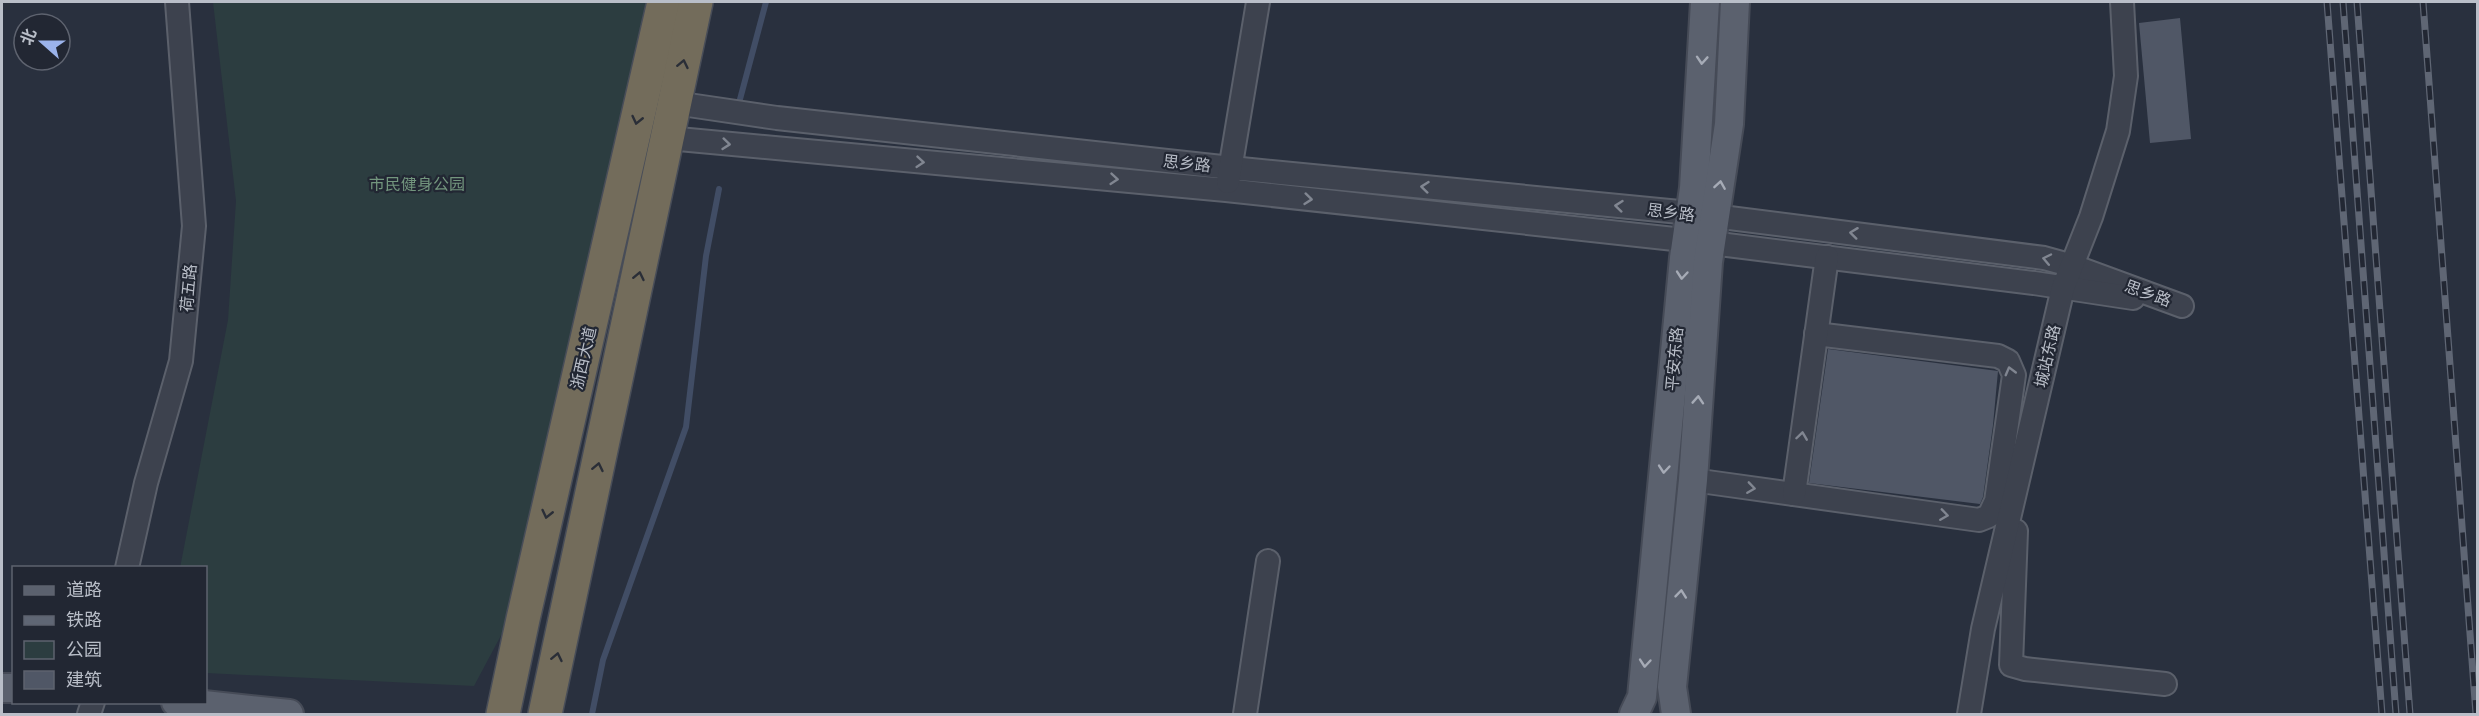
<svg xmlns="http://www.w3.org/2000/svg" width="2479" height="716" font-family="Poppins,'Noto Sans SC',sans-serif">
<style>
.green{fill:#2c3d40}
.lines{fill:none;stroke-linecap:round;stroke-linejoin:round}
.stream{stroke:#414d65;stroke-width:6}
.building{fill:#505766}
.minor-casing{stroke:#5b606b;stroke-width:26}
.major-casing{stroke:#464b57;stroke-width:32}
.highway-casing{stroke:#484d58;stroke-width:36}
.minor{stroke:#3d424e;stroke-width:22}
.major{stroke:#5b616e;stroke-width:28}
.highway{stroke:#736c5b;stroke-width:33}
.rail-casing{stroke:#5f6674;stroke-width:7}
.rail{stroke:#222733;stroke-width:4.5;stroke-dasharray:14;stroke-linecap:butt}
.oneway{stroke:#a6abb6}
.oneway2{stroke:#2a2e37}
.oneway3{stroke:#818691}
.labels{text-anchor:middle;stroke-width:4.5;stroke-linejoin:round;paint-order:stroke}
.street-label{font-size:16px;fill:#b9bec8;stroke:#222733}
.park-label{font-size:16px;fill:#73967e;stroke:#222733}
</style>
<rect width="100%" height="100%" fill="#29303e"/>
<!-- green -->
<polygon class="green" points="213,2 646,2 506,626 474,686 206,673 206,568 180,568 228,320 236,201"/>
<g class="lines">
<!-- stream -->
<g class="stream">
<polyline points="739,103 766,2"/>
<polyline points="592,714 603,660 686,427 706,256 719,189"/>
</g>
</g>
<!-- building -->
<g class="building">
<polygon points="2180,18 2191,139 2150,143 2139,23"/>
<polygon points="1828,349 1998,371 1993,425 1983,497 1980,504 1809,483"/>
</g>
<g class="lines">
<!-- minor casing -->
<g class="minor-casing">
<g id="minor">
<polyline points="675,103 777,118 1231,168 1690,213 2044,258 2073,266 2182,306"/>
<polyline points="668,138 1226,190 1711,243 2034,283 2133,298"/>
<polyline points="1228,182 1258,2"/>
<polyline points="1693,480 1979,520 1989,516 1996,501 2014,375 2008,361 1998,356 1816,334"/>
<polyline points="1794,494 1827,257"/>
<polyline points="2016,531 2011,665 2025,669 2165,684"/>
<polyline points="127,568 146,483 181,361 194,226 177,2"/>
<polyline points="89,714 93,702"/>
<polyline points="1245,714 1268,561"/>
<polyline points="1969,714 1983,629 2063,288 2091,217 2118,131 2126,76 2122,2"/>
</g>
</g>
<!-- major casing -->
<g class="major-casing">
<g id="major">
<polyline points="2,688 14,688"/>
<polyline points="176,702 289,714"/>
<polyline points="1634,714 1642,697 1684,258 1694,188 1705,2"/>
<polyline points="1676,714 1672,687 1693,480 1708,262 1729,124 1735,2"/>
</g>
</g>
<!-- highway casing -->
<g class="highway-casing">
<g id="highway">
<polyline points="503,714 523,619 664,2"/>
<polyline points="545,714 696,2"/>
</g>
</g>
<!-- minor -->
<use href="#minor" class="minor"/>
<!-- major -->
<use href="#major" class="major"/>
<!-- highway -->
<use href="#highway" class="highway"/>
<!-- rail casing -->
<g class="rail-casing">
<g id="rail">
<polyline points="2327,2 2382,714"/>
<polyline points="2343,2 2396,714"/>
<polyline points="2357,2 2410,714"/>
<polyline points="2423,2 2476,714"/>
</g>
</g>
<!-- rail -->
<use href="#rail" class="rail"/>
</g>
<!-- one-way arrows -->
<defs><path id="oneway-chevron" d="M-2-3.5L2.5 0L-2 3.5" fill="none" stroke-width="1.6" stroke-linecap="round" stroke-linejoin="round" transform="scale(1.5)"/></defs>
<g class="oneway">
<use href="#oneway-chevron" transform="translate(1702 60) rotate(94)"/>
<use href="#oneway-chevron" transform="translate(1720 185) rotate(-81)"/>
<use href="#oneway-chevron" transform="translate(1682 275) rotate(95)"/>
<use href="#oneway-chevron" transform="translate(1698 400) rotate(-86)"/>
<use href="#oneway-chevron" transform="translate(1664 469) rotate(95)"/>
<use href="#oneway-chevron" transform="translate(1681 594) rotate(-84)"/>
<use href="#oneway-chevron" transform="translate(1645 663) rotate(95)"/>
</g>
<g class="oneway2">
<use href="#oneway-chevron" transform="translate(683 64) rotate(-78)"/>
<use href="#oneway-chevron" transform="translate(637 120) rotate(103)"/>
<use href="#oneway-chevron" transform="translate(639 276) rotate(-78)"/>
<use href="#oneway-chevron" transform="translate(598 467) rotate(-78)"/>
<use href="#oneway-chevron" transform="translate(547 514) rotate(103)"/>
<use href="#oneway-chevron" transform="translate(557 657) rotate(-78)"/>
</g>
<g class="oneway3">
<use href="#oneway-chevron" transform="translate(726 144) rotate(6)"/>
<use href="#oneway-chevron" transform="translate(920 162) rotate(5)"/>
<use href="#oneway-chevron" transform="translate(1114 179) rotate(5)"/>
<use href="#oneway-chevron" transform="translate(1425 187) rotate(-174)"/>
<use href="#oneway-chevron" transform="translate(1308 199) rotate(6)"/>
<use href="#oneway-chevron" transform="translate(1619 206) rotate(-174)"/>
<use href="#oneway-chevron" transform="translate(1854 233) rotate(-173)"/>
<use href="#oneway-chevron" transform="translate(2047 259) rotate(-168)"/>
<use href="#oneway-chevron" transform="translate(2010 371) rotate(-105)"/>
<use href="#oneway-chevron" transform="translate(1802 436) rotate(-82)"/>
<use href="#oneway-chevron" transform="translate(1751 488) rotate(8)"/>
<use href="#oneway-chevron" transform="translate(1944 515) rotate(8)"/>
</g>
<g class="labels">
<!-- street labels -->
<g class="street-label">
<text transform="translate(1187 163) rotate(6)" y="6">思乡路</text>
<text transform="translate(1671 212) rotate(7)" y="6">思乡路</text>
<text transform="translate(188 288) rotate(-85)" y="6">荷五路</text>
<text transform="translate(2148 293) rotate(20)" y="6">思乡路</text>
<text transform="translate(2047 356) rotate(-77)" y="6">城站东路</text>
<text transform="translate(583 358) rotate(-77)" y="6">浙西大道</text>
<text transform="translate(1674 359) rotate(-85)" y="6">平安东路</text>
</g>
<!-- park labels -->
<g class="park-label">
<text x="417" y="190">市民健身公园</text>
</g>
</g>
<!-- border -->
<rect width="2479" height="716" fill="none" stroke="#b9bec8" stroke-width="6"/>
<!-- legend -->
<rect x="12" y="566" width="195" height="138" fill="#222733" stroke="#5e636f" stroke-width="1.5"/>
<rect x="24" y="586" width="30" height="9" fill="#5b616e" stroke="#5e636f" stroke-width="1.5"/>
<text x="66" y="596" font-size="18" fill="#b9bec8">道路</text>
<rect x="24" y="616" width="30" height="9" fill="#5f6674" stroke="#5e636f" stroke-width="1.5"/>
<text x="66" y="626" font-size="18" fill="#b9bec8">铁路</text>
<rect x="24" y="641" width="30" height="18" fill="#2c3d40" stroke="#5e636f" stroke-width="1.5"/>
<text x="66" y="656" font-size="18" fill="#b9bec8">公园</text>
<rect x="24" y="671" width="30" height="18" fill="#505766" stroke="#5e636f" stroke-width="1.5"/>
<text x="66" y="686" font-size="18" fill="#b9bec8">建筑</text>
<!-- north arrow -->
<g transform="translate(42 42) rotate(291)"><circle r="28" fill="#222733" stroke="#5e636f" stroke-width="1.5"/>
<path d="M0-4.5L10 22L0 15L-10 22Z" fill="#9bb3eb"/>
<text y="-9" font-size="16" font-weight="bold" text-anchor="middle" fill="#b9bec8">北</text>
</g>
</svg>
